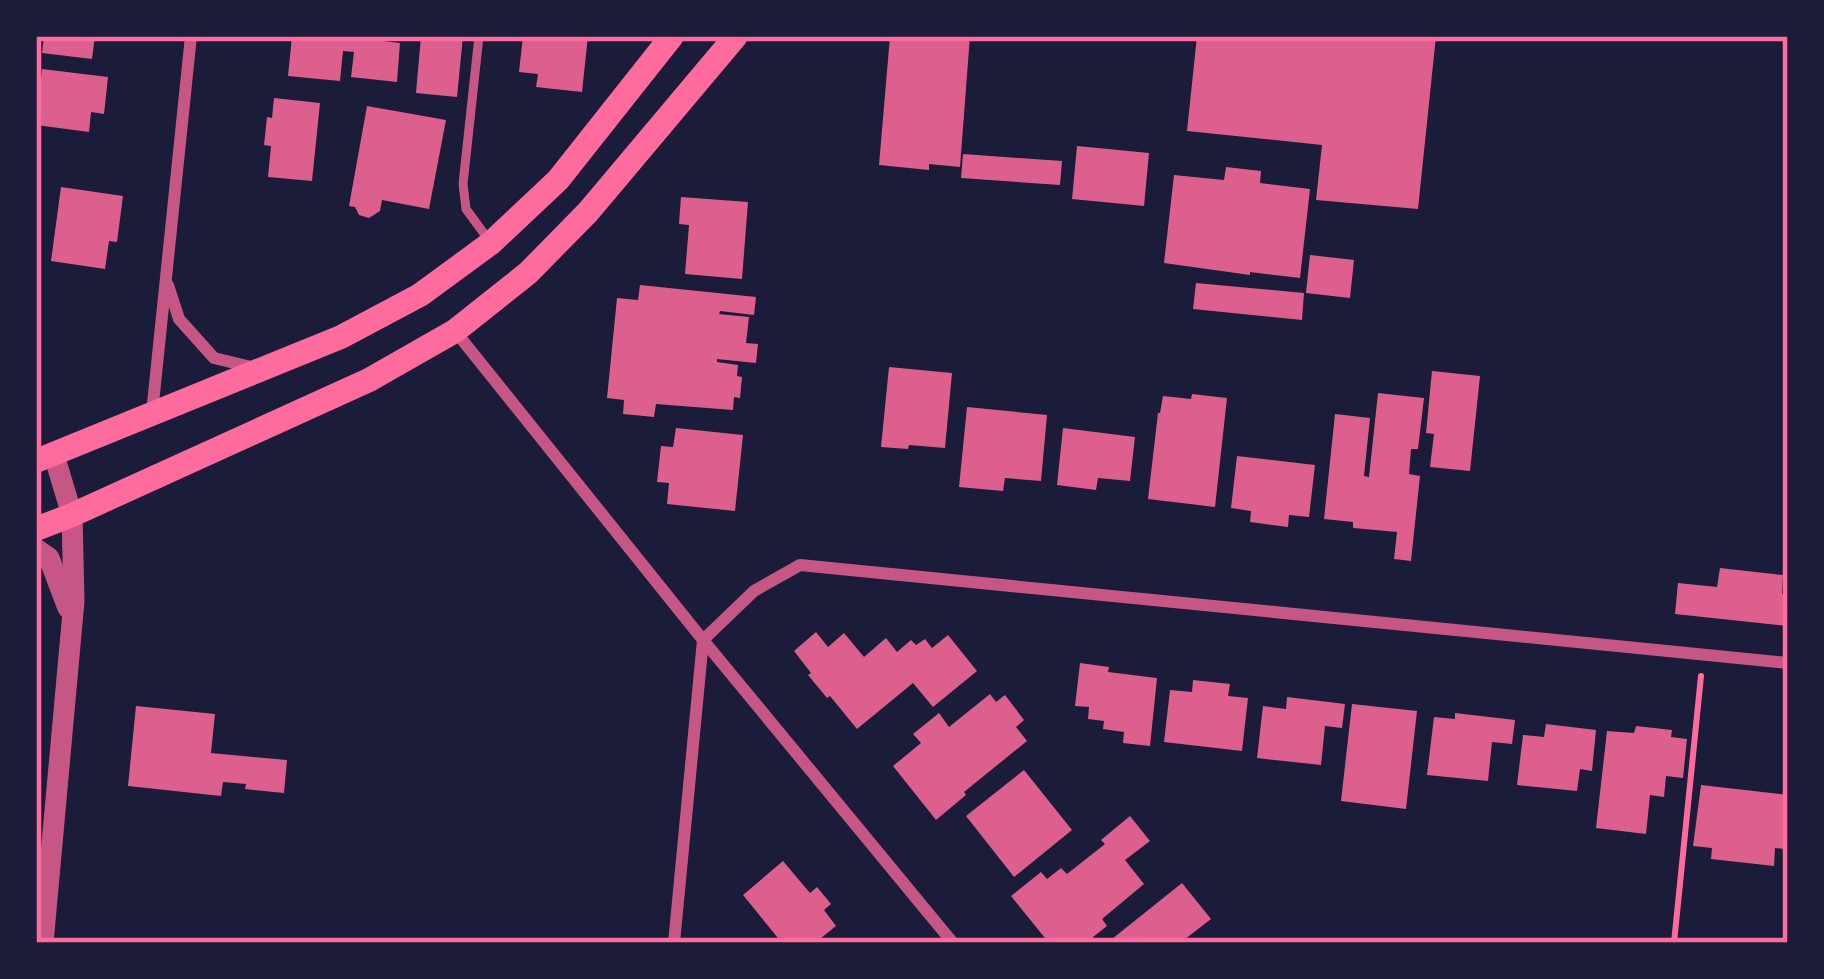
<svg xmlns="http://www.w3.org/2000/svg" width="1824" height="979" font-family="Rubik,sans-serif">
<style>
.building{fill:#dd5f8e}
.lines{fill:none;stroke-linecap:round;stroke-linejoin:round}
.path{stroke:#ff6b9d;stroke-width:6}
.service{stroke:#c65784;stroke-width:9}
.minor{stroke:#c65784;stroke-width:12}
.tertiary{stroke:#c65784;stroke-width:21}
.secondary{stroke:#ff6b9d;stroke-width:24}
.neatline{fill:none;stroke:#ff6b9d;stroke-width:4.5}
</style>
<rect width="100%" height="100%" fill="#1b1b3a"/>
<!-- building -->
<g class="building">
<polygon points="44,36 95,36 92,59 42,53"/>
<polygon points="292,36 347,36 346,41 356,41 356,36 383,36 383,41 400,43 397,82 351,77 354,52 343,51 340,81 288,76"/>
<polygon points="421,36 463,36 457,97 416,93"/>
<polygon points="523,36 588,36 582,92 536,87 538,74 519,72"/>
<polygon points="890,36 970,36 960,167 929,164 929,170 879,165"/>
<polygon points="1197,36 1436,36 1418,209 1316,200 1322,145 1187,131"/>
<polygon points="42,69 108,77 104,114 91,112 89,132 36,125"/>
<polygon points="274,98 320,103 312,181 268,177 271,146 264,145 267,117 272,118"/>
<polygon points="367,106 446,120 429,209 382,200 380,211 369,218 359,215 355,207 349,206"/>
<polygon points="1077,146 1149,153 1144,206 1072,199"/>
<polygon points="963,154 1062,161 1060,185 961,178"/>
<polygon points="1226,167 1261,171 1260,183 1310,189 1300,278 1250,272 1250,275 1164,263 1174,175 1224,180"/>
<polygon points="61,187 123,196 117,242 109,241 105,269 51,261"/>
<polygon points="681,197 748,202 742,279 685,274 689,225 679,224"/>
<polygon points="1310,255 1354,260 1350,298 1306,293"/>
<polygon points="1196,283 1304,293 1302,320 1193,309"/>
<polygon points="640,285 756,297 754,315 720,311 719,314 749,317 746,343 758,344 756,363 717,359 717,362 738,365 737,376 742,377 740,398 734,397 733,410 656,404 654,417 623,414 624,400 607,398 617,298 638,300"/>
<polygon points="889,367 952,373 945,448 909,445 908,449 881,447"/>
<polygon points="1432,371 1480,376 1470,471 1430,467 1434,434 1426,433"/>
<polygon points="1378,393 1424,398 1418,449 1411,449 1409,474 1420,476 1411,561 1394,559 1397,532 1353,528 1353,522 1324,519 1335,414 1370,418 1364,476 1369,477"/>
<polygon points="1192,394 1227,398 1215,507 1148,499 1158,413 1160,413 1163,396 1191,399"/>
<polygon points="967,407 1047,415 1041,481 1005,478 1003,491 959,487"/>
<polygon points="676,428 743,435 735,511 667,504 669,483 657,482 661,446 673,447"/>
<polygon points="1063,428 1135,437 1130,481 1098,478 1096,490 1057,485"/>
<polygon points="1237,456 1315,465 1309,517 1289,515 1288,527 1250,522 1251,511 1231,508"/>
<polygon points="1720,568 1783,575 1782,594 1788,594 1788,626 1675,614 1678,583 1717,587"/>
<polygon points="816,632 828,647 844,633 864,657 886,638 897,652 911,640 916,645 925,639 932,648 948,635 977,671 933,707 913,683 857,729 830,696 827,698 808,675 811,673 794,651"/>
<polygon points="1080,663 1109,667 1108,672 1157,678 1150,746 1123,743 1124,732 1103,729 1104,721 1088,719 1089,707 1075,706"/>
<polygon points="1193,680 1230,684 1228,696 1248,698 1242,751 1164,742 1170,690 1192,692"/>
<polygon points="990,694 996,702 1005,695 1024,720 1016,727 1027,741 964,792 966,795 936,820 893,766 921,743 913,734 939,713 949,727"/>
<polygon points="1287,697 1345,704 1342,728 1325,726 1321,765 1257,758 1263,706 1286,709"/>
<polygon points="1352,704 1417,711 1406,809 1341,801"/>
<polygon points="136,706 215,714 211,753 287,760 284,793 245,789 246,784 223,782 221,796 128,786"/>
<polygon points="1455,713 1515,720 1512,744 1492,742 1488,781 1427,775 1434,717 1455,719"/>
<polygon points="1546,724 1596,730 1592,771 1580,769 1577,791 1517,785 1523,735 1544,737"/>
<polygon points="1636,726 1672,730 1671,737 1687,739 1683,778 1666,776 1664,797 1650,795 1646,834 1596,828 1607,731 1634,733"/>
<polygon points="1024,770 1072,830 1014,877 966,816"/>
<polygon points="1701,785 1788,795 1785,849 1775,848 1774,866 1711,859 1712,848 1693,846"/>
<polygon points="1130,816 1150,841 1125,860 1144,884 1102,919 1107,926 1093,937 1098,943 1049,943 1011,896 1041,872 1047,879 1061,868 1067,874 1105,844 1101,840"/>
<polygon points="783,861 810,893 817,887 831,904 824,910 836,926 815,943 782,943 743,895"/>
<polygon points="1182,883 1211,919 1180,943 1107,943"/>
</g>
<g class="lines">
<!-- path -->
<polyline class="path" points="1674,943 1701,676"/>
<!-- service -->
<polyline class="service" points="479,36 463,184 466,209 488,239"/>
<!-- minor -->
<g class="minor">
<polyline points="168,285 179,319 214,358 255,368"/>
<polyline points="455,331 703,640 953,943"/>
<polyline points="152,413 191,36"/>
<polyline points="674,943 703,640 754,591 800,565 1788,663"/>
</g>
<!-- tertiary -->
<g class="tertiary">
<polyline points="36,549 49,558 68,608"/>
<polyline points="43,943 74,601 72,515 54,455"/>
</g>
<!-- secondary -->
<g class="secondary">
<polyline points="36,461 341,337 420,295 491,243 558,180 672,36"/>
<polyline points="36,529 72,515 369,380 455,331 528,273 588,212 736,36"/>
</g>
</g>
<!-- border -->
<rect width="1824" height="979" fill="none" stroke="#1b1b3a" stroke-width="78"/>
<rect x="39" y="39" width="1746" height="901" class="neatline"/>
</svg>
